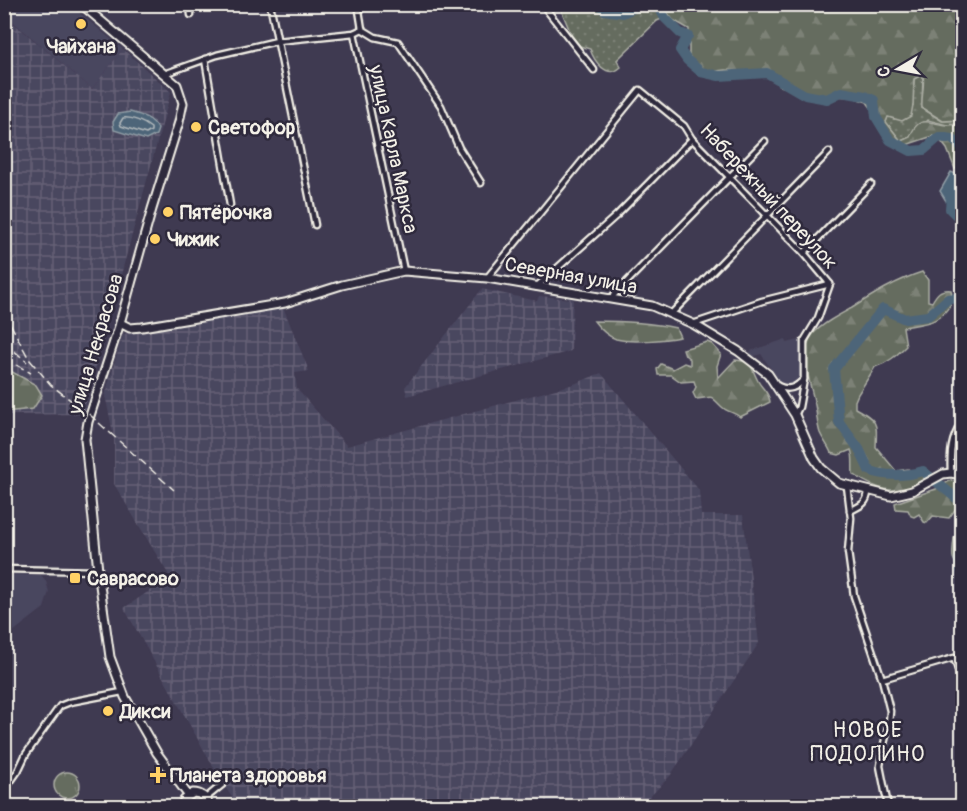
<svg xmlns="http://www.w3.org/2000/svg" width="967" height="811" font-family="Pangolin,sans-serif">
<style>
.built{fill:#4a465f}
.industrial{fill:url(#industrial-grid)}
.grass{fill:url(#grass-dots);stroke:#acaea4;stroke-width:1.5}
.forest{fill:url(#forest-firs);stroke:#acaea4;stroke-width:1.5}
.park{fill:url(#park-tufts);stroke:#acaea4;stroke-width:1.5}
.water{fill:#4e6579;stroke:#909da5;stroke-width:1.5}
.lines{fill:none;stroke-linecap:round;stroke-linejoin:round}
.shore{stroke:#b2b9bc;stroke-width:1.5}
.river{stroke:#4e6579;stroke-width:10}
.street-casing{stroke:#f4f1e8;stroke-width:9}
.secondary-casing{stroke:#f4f1e8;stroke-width:11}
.street{stroke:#2f2a3d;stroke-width:4.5}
.secondary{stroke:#2f2a3d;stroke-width:7}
.rail{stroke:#f4f1e8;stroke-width:1.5;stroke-dasharray:9 4.5;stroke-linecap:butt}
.poi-dot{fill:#ffd166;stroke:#2f2a3d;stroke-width:2}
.labels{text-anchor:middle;stroke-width:5;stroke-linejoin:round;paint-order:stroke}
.poi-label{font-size:20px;font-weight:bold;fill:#f4f1e8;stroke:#2f2a3d;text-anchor:start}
.street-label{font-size:20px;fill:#f4f1e8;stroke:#2f2a3d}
.neighbourhood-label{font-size:21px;letter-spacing:1.5px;fill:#f4f1e8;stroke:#2f2a3d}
</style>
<defs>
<pattern id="industrial-grid" width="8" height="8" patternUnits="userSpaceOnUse" patternTransform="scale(1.5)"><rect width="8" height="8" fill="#4a465f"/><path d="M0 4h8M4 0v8" fill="none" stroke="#656176"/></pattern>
<pattern id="grass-dots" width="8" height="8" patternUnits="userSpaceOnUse" patternTransform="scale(1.5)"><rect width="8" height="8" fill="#656c5f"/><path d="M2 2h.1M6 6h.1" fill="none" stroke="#7c8176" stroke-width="1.8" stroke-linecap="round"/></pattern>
<pattern id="forest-firs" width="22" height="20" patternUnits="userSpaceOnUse" patternTransform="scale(1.5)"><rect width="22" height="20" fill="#656c5f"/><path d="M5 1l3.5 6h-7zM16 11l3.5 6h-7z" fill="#7c8176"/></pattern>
<pattern id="park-tufts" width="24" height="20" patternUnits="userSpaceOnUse" patternTransform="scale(1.5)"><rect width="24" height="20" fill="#656c5f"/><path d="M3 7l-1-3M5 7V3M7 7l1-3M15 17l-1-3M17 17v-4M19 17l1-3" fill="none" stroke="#7c8176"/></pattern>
</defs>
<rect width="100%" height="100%" fill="#3f3a51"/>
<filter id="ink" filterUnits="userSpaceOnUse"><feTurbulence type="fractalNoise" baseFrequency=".0167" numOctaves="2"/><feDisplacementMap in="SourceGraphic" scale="12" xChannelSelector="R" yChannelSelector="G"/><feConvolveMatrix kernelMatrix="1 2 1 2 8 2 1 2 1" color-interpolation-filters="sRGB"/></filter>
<g filter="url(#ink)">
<!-- built -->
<g class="built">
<polygon points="5,5 70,5 123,49 92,89 5,15"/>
<polygon points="786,339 787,343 799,340 803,378 796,385 782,386 761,354 752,357 750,351"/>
<polygon points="5,574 41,575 46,581 49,592 44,608 5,638"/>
</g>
<!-- industrial -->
<g class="industrial">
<polygon points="4,15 92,89 123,49 171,92 83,414 5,415"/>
<polygon points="482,289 537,301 539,296 573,299 571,351 407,396 405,387"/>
<polygon points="283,307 309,371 295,373 297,389 347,446 574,384 601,373 699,490 701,515 743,515 759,643 670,776 641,806 238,806 223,784 124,608 170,577 114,484 114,438 105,395 123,334"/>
</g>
<!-- grass -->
<g class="grass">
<path d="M559,5H662L669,16L657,21L617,60L621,67C607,80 594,61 590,49L580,46L572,36Z"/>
<polygon points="923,74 922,108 942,121 962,120 962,126 958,124 947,125 928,120 911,137 901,141 886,122 888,116 894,119 913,105 914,79"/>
</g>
<!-- forest -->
<g class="forest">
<path d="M662,5H962V120L943,121L922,108C921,96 925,85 923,74L914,79L913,105L911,116L902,121L888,117L886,122L901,141L910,137C919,112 931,125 948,125C954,125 957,124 962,126V166L955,169L947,149L936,135L903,146L892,138L867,102L852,97L815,95L780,86L773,73L725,70L707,72L695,66L689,55V29L673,20Z"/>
<path d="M922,272L928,280V301L932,302C937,293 940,289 951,290L953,300C941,324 926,323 903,327L906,346C896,356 888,363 875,367L858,394L855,401V408C878,421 877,421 876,447L896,471L908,469L924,476L925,482C896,495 879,492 853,474C852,466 854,457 851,450L839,455L831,453C828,445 823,440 820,433C817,424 817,414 815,405C811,385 798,352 813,334C823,323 839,315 852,308C874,294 897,280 922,272Z"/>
<path d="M594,321C622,321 648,322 676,328L680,337C665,340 631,343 616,339C607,336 600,329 594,321Z"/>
<path d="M707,342L712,344L721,354L717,366L718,378L735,360C753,361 751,368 758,381C762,389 769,392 770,402L740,417C734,412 727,412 722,407C708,394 716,397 696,399L693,393L696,387L694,381L681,382L671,375H658L657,369L661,364L673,369L684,363L690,365V359L685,355L683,349Z"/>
<polygon points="5,368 36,385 42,395 33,409 5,412"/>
<polygon points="951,480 959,483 962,492 962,506 957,507 949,518 933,516 927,523 924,522 919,514 914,517 911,516 908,510 896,509 895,503 936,489"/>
<path d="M962,517V516V568C949,562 953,551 954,538C962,531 960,526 962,517Z"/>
</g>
<!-- park -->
<circle class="park" cx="67" cy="785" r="13"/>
<!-- water -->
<g class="water">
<path d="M130,112C141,115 153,118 158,129L156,135L146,140L114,130L113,122L118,114Z"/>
<polygon points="951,172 956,174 960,181 952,200 946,201 940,191"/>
</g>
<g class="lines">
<!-- shore -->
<path class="shore" d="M123,118C132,117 144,122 151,128V131L146,134L121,126L120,123Z"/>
<!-- river -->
<g class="river">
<polyline points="600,4 604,10 623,13 642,4"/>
<polyline points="648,4 660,9 665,18 680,33 688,36 680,50 687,60 701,72 719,76 767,73 805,95 827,99 841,92 865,96 874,100 876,117 890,140 911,151 924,150 939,137 952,139 962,147"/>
<polyline points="962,170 951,197 950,209 958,217 962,219"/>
<path d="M962,306L958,298L948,299L928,316L905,319L883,309L834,369L839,422L859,449L869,470C885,477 907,476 923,471L962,503"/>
<polyline points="962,550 959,560 962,573"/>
</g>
<!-- street casing -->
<g class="street-casing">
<g id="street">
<polyline points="190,4 191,15"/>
<polyline points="270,4 315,225"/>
<polyline points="358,4 362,29"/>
<polyline points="542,4 594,70"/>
<polyline points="354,33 404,271"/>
<polyline points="205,59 230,205"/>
<polyline points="164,74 217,55 277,41 354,33 362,29 375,37 398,42 441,106 459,148 481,183"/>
<polyline points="804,253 871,184"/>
<path d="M487,278L640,90L684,126L692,139L804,253L830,284L818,318L804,341V379C796,388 789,391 778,386"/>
<polyline points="536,287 617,215 692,139"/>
<polyline points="610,299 765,141"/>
<polyline points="672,313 829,152"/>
<polyline points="693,324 762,301 830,284"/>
<polyline points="795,415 799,407 804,379"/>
<path d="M951,473C950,453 951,439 962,422"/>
<polyline points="847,486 851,518 848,552 854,596 882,679 890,711 889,724 883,748 880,766 888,806"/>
<path d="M850,511C860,506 867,504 868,492"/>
<polyline points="4,569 98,571"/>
<polyline points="882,679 954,658 962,681"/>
<polyline points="4,791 18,771 26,754 60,706 70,702 122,692"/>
<polyline points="206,798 223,784"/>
</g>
</g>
<!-- secondary casing -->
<g class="secondary-casing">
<g id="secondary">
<polyline points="81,4 177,85 183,103 179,122 152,209 120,323 88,422 85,439 98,571 110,657 125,697 157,753 188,795"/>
<polyline points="120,323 130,328 142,327 285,303 342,285 404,271 487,278 652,306 693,324 738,351 768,374 795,415 814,458 821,468 839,483 891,496 912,491 943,474 951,473 962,475"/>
<path d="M182,806L184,800L193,793C201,793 208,798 208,806"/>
</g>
</g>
<!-- street -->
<use href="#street" class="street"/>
<!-- secondary -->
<use href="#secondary" class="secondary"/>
<!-- rail -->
<g class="rail">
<polyline points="4,312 29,359 51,385 90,415 174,490"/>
<polyline points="4,342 27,362"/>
<polyline points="4,358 31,373"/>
</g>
</g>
</g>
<!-- markers -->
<g class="poi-dot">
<circle cx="81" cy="24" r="6"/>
<circle cx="196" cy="127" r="6"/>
<circle cx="168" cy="212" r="6"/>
<circle cx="155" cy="239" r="6"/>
<rect x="69" y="572" width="12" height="12" rx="3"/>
<circle cx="108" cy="711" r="6"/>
<path d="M155 766h6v6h6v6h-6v6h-6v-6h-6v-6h6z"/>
</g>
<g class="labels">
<!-- poi labels -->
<g class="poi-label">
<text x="81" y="53" text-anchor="middle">Чайхана</text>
<text x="208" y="134">Светофор</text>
<text x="180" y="219">Пятёрочка</text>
<text x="167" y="246">Чижик</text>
<text x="87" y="585">Саврасово</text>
<text x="120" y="718">Дикси</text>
<text x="170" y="782">Планета здоровья</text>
</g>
<!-- street labels -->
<g class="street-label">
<text transform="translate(394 149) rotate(78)" y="7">улица Карла Маркса</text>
<text transform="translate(769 196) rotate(47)" y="7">Набережный переулок</text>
<text transform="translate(571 275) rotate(10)" y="7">Северная улица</text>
<text transform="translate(95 344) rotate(-73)" y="7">улица Некрасова</text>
</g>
<!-- neighbourhood labels -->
<g class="neighbourhood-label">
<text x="868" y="737">НОВОЕ<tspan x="868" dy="24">ПОДОЛИНО</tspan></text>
</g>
</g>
<!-- margin -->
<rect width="967" height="811" fill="none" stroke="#2f2a3d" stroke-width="24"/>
<rect x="12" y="12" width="943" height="787" fill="none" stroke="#f4f1e8" stroke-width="2" filter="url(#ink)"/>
<!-- north arrow -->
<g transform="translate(898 69) rotate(260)" stroke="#2f2a3d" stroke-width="4.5" paint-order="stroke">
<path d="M0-4.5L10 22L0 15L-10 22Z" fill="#f4f1e8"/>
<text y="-9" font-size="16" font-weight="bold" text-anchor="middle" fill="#f4f1e8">С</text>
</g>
</svg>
